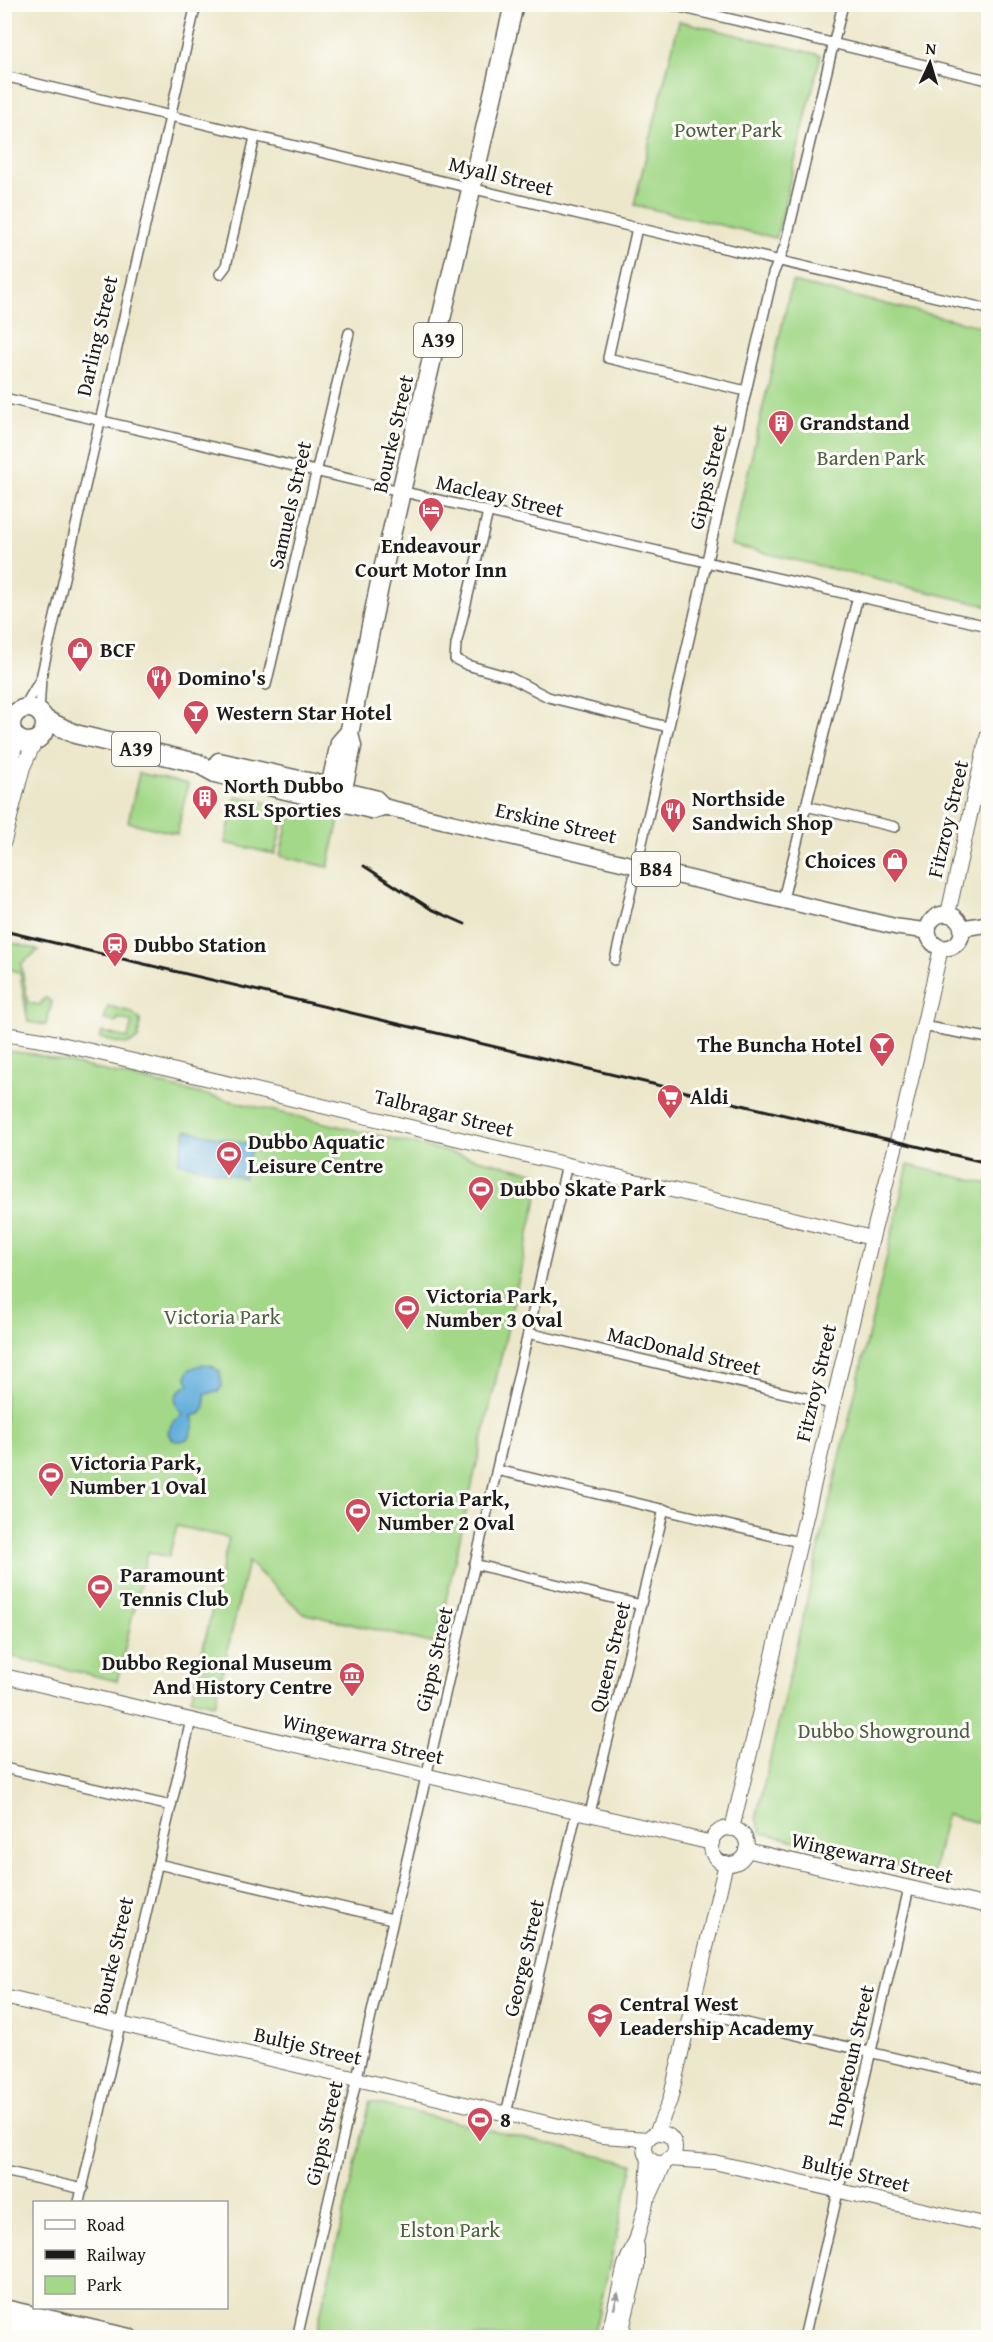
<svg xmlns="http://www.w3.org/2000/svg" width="993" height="2342" font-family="'Gentium Book Plus',serif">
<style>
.green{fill:#a3d888;stroke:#607a52;stroke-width:1.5}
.water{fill:#65afdd;stroke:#40667c;stroke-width:1.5}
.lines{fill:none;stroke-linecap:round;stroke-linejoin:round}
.street-casing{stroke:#656359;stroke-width:12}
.secondary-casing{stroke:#656359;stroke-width:16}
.primary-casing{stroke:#656359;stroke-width:18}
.highway-casing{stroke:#656359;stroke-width:21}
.street{stroke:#fff;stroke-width:9}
.secondary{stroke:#fff;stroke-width:14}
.primary{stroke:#fff;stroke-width:15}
.highway{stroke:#fff;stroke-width:18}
.rail{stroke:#1c1c1c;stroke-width:3}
.oneway{fill:#999}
.labels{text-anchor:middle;stroke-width:6;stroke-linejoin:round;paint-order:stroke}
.shield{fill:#fdfcf7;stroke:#605f5e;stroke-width:1.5}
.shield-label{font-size:20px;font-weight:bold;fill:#1c1c1c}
.park-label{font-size:21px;fill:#4b5e42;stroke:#fdfcf7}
.street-label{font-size:21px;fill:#1c1c1c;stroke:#fdfcf7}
.poi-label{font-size:21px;font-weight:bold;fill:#1c1c1c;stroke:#fdfcf7;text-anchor:start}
</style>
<rect width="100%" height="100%" fill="#fdfcf7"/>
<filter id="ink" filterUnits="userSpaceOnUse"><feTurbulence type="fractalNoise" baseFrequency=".0167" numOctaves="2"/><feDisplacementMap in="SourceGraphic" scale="12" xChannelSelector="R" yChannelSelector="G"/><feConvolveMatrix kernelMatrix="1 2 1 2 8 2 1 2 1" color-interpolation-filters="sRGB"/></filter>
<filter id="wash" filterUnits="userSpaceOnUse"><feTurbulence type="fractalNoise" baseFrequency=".008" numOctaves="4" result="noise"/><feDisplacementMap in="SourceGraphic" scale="24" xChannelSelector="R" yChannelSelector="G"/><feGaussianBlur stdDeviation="1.35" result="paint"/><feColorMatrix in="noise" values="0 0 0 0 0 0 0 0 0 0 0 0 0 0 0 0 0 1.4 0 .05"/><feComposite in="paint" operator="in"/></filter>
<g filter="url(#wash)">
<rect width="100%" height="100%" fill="#ece7ca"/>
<!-- green -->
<g class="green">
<polygon points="679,21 821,55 776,238 634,205"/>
<polygon points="792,282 988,328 988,606 731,545"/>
<polygon points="139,773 188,784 177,834 128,822"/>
<polygon points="236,796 286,807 275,854 225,843"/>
<polygon points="291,808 339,819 328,867 280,856"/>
<polygon points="5,941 39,950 21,964 28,1003 40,1005 42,1001 46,998 52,1002 46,1025 28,1022 20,973 5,967"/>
<path d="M108,1006L131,1012L140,1020V1032H138L139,1037C129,1050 114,1041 100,1038L102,1032L128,1038L132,1022L118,1018L117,1022L104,1020Z"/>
<polygon points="5,1051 33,1054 537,1173 540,1185 436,1644 303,1613 248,1562 215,1704 191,1699 229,1538 177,1526 169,1557 148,1552 117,1681 5,1655"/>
<polygon points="908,1165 988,1184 988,1825 946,1815 933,1873 762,1833 756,1819"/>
<polygon points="370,2102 633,2164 593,2337 315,2337"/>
</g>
<!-- water -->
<g class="water">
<polygon points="186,1130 252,1145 244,1178 178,1162"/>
<path d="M203,1364L212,1366L220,1372L222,1386L218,1392L205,1394V1407L200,1414L192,1416L194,1424L190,1437C182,1443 170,1443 168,1432L172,1423L183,1414C172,1403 173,1391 189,1385L186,1376L190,1369Z"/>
</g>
</g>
<g filter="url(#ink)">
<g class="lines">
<!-- street casing -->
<g class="street-casing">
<g id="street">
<polyline points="667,4 988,80"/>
<polyline points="4,76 637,228 988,309"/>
<polyline points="637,228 608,358 746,391"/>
<polyline points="220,274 226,266 255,137"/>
<polyline points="4,398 609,540 988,626"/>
<polyline points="488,512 456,645 455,659 467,665 509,677 548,697 668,727"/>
<polyline points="266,685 349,333"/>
<polyline points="23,709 40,680"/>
<polyline points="39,712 41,678 196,4"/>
<polyline points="806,806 895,827"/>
<polyline points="783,899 858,596"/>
<polyline points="615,960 773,274 785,246 843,4"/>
<polyline points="922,1026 988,1038"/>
<polyline points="528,1333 832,1404"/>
<polyline points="497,1470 799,1542"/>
<polyline points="474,1564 641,1605"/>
<polyline points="4,1768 171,1806"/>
<polyline points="590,1813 664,1509"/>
<polyline points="158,1864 392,1919"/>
<polyline points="691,2010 988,2080"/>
<polyline points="506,2114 577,1810"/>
<polyline points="4,2171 83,2189"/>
<polyline points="79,2202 191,1720"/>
<polyline points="297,2338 567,1164"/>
<polyline points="804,2338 909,1888"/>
</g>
</g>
<!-- secondary casing -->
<g class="secondary-casing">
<g id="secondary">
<polyline points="4,798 13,761 15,736"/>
<polyline points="4,841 23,767 35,741"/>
<polyline points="948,914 988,734"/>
<polyline points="4,1034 48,1041 172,1070 872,1238"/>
<polyline points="4,1676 712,1843"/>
<circle cx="729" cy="1846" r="18"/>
<polyline points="732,1829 872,1238 900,1129 941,948"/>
<polyline points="746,1850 988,1906"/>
<polyline points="4,1997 602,2136 648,2139"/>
<circle cx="660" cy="2148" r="15"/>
<polyline points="656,2133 670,2100 726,1863"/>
<polyline points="669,2159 714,2162 988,2225"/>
<polyline points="650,2195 665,2162"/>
<polyline points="608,2338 625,2265 637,2238 646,2203 649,2159"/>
<polyline points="620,2338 637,2267 637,2246"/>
</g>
</g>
<!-- primary casing -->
<g class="primary-casing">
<g id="primary">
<polyline points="343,790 376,798 385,807 897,927 928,931"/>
<polyline points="340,803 373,811 385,807"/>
<circle cx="945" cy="931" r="17"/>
<polyline points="963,928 988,924"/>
</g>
</g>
<!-- highway casing -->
<g class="highway-casing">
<g id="highway">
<circle cx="28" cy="725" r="17"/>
<polyline points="44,719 75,734 197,763 215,773 340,803 352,746 349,734 379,587 514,4"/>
<polyline points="219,762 343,790"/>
<polyline points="328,796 340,743 347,735"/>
<polyline points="4,2309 129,2338"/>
<polyline points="9,2322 76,2338"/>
</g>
</g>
<!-- street -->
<use href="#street" class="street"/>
<!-- secondary -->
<use href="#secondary" class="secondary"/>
<!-- primary -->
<use href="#primary" class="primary"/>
<!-- highway -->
<use href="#highway" class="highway"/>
<!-- rail -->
<g class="rail">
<polyline points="364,866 431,909 465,924"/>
<polyline points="4,931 988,1163"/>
</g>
</g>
<!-- one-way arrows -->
<defs><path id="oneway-solid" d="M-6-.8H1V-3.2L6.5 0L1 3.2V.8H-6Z" transform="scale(1.5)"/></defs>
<use class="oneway" href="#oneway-solid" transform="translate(616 2301) rotate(-76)"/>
</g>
<!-- icons -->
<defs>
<g id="building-pin" transform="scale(1.35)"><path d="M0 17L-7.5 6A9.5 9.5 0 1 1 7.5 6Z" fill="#d1495b" stroke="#fdfcf7"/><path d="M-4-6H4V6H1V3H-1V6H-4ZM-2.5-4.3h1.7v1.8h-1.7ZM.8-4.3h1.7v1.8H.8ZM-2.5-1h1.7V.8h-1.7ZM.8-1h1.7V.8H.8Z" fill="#fff"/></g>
<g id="hotel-pin" transform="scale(1.35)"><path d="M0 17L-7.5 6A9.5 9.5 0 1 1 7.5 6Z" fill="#d1495b" stroke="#fdfcf7"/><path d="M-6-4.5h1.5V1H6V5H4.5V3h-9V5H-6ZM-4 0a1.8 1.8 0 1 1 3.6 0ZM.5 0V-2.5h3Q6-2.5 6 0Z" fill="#fff"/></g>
<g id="shop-pin" transform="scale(1.35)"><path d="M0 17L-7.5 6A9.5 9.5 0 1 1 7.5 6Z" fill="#d1495b" stroke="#fdfcf7"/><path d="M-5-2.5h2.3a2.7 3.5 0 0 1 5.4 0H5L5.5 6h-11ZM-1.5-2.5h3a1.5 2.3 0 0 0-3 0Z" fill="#fff"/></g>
<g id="restaurant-pin" transform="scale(1.35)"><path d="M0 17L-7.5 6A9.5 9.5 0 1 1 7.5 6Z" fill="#d1495b" stroke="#fdfcf7"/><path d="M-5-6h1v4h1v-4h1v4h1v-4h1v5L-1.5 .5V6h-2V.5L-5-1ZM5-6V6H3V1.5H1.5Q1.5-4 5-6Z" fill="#fff"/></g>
<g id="bar-pin" transform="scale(1.35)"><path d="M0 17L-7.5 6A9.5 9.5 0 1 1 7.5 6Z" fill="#d1495b" stroke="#fdfcf7"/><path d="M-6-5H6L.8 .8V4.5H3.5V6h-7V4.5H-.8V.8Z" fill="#fff"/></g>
<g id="station-pin" transform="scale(1.35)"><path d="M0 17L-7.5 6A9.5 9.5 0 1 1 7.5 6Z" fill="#d1495b" stroke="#fdfcf7"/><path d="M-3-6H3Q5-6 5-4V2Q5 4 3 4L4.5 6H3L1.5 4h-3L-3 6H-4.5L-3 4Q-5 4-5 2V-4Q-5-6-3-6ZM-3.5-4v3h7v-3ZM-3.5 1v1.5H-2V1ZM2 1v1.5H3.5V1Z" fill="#fff"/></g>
<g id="supermarket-pin" transform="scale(1.35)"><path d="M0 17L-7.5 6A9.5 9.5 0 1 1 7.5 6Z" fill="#d1495b" stroke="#fdfcf7"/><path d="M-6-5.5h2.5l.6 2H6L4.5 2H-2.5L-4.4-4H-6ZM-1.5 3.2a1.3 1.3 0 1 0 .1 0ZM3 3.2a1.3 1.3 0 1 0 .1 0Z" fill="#fff"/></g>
<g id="stadium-pin" transform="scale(1.35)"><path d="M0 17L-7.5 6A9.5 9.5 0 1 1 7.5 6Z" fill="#d1495b" stroke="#fdfcf7"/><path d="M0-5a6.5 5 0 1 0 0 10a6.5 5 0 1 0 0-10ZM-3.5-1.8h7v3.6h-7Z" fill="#fff"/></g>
<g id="museum-pin" transform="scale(1.35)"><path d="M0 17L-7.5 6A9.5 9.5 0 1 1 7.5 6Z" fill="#d1495b" stroke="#fdfcf7"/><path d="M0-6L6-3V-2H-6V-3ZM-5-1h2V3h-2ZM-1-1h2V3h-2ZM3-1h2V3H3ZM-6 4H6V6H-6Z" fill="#fff"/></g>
<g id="university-pin" transform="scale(1.35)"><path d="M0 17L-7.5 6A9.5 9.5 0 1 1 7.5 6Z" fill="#d1495b" stroke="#fdfcf7"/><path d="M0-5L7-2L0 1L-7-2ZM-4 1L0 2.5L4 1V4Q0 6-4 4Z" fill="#fff"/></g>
</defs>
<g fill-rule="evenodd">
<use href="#building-pin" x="781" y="423"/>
<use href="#hotel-pin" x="431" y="510"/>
<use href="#shop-pin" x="80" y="650"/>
<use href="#restaurant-pin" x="159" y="678"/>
<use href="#bar-pin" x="196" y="713"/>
<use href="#building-pin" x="205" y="798"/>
<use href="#restaurant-pin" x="673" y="811"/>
<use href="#shop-pin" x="895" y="861"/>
<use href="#station-pin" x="115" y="945"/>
<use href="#bar-pin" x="882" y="1045"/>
<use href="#supermarket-pin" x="670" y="1097"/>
<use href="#stadium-pin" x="229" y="1154"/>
<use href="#stadium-pin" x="481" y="1189"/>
<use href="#stadium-pin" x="407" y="1308"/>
<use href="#stadium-pin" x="51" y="1475"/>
<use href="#stadium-pin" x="358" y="1511"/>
<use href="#stadium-pin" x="100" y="1587"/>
<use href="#museum-pin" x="352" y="1675"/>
<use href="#university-pin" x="600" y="2016"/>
<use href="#stadium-pin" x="480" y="2120"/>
</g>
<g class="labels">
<!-- shield labels -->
<g class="shield">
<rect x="414" y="323" width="48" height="34" rx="4.5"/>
<rect x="112" y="732" width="48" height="34" rx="4.5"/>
<rect x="632" y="852" width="48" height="34" rx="4.5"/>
</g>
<g class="shield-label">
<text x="438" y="347">A39</text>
<text x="136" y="756">A39</text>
<text x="656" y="876">B84</text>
</g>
<!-- park labels -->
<g class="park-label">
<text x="728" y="137">Powter Park</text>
<text x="871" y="465">Barden Park</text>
<text x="222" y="1324">Victoria Park</text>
<text x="884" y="1738">Dubbo Showground</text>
<text x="450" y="2237">Elston Park</text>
</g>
<!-- street labels -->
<g class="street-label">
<text transform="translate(501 176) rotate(14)" y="7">Myall Street</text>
<text transform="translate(97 336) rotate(-77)" y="7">Darling Street</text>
<text transform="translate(393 434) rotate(-77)" y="7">Bourke Street</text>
<text transform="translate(708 477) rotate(-77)" y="7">Gipps Street</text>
<text transform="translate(500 496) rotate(13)" y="7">Macleay Street</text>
<text transform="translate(290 505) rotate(-77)" y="7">Samuels Street</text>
<text transform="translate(948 819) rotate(-77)" y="7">Fitzroy Street</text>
<text transform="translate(556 823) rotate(13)" y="7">Erskine Street</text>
<text transform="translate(444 1113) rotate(14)" y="7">Talbragar Street</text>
<text transform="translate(684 1351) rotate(13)" y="7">MacDonald Street</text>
<text transform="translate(816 1383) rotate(-77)" y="7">Fitzroy Street</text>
<text transform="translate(610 1657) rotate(-76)" y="7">Queen Street</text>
<text transform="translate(434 1659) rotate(-77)" y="7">Gipps Street</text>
<text transform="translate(363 1739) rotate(13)" y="7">Wingewarra Street</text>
<text transform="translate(872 1858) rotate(13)" y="7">Wingewarra Street</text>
<text transform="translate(113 1956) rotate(-77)" y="7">Bourke Street</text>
<text transform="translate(524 1958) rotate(-77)" y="7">George Street</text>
<text transform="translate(308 2046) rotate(13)" y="7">Bultje Street</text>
<text transform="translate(851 2056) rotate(-77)" y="7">Hopetoun Street</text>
<text transform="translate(324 2133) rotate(-77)" y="7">Gipps Street</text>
<text transform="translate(856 2173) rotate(13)" y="7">Bultje Street</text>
</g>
<!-- poi labels -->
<g class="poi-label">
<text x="800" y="430">Grandstand</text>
<text x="431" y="553" text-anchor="middle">Endeavour<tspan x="431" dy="24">Court Motor Inn</tspan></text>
<text x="100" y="657">BCF</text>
<text x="178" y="685">Domino's</text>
<text x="216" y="720">Western Star Hotel</text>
<text x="224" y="793">North Dubbo<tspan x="224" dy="24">RSL Sporties</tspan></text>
<text x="692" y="806">Northside<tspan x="692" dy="24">Sandwich Shop</tspan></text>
<text x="876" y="868" text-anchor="end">Choices</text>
<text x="134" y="952">Dubbo Station</text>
<text x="862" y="1052" text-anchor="end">The Buncha Hotel</text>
<text x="690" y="1104">Aldi</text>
<text x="248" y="1149">Dubbo Aquatic<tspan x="248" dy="24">Leisure Centre</tspan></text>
<text x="500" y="1196">Dubbo Skate Park</text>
<text x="426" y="1303">Victoria Park,<tspan x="426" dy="24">Number 3 Oval</tspan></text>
<text x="70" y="1470">Victoria Park,<tspan x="70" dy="24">Number 1 Oval</tspan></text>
<text x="378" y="1506">Victoria Park,<tspan x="378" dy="24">Number 2 Oval</tspan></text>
<text x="120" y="1582">Paramount<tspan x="120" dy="24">Tennis Club</tspan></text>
<text x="332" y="1670" text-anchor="end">Dubbo Regional Museum<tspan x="332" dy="24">And History Centre</tspan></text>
<text x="620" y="2011">Central West<tspan x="620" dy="24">Leadership Academy</tspan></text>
<text x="500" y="2127">8</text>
</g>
</g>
<!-- margin -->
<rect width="993" height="2342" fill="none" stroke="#fdfcf7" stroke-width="24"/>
<!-- legend -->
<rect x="33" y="2201" width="195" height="108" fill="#fdfcf7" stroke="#a3a29f" stroke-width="1.5"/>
<rect x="45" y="2220" width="30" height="9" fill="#ffffff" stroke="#a3a29f" stroke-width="1.5"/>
<text x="87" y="2231" font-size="18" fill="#1c1c1c">Road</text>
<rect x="45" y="2250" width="30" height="9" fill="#1c1c1c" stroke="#a3a29f" stroke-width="1.5"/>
<text x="87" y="2261" font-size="18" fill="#1c1c1c">Railway</text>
<rect x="45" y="2276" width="30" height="18" fill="#a3d888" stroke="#a3a29f" stroke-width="1.5"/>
<text x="87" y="2291" font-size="18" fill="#1c1c1c">Park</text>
<!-- north arrow -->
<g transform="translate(930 63) rotate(4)" stroke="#fdfcf7" stroke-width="4.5" paint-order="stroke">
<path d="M0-4.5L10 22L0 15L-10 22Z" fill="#1c1c1c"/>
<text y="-9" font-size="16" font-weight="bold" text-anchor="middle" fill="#1c1c1c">N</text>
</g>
</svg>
